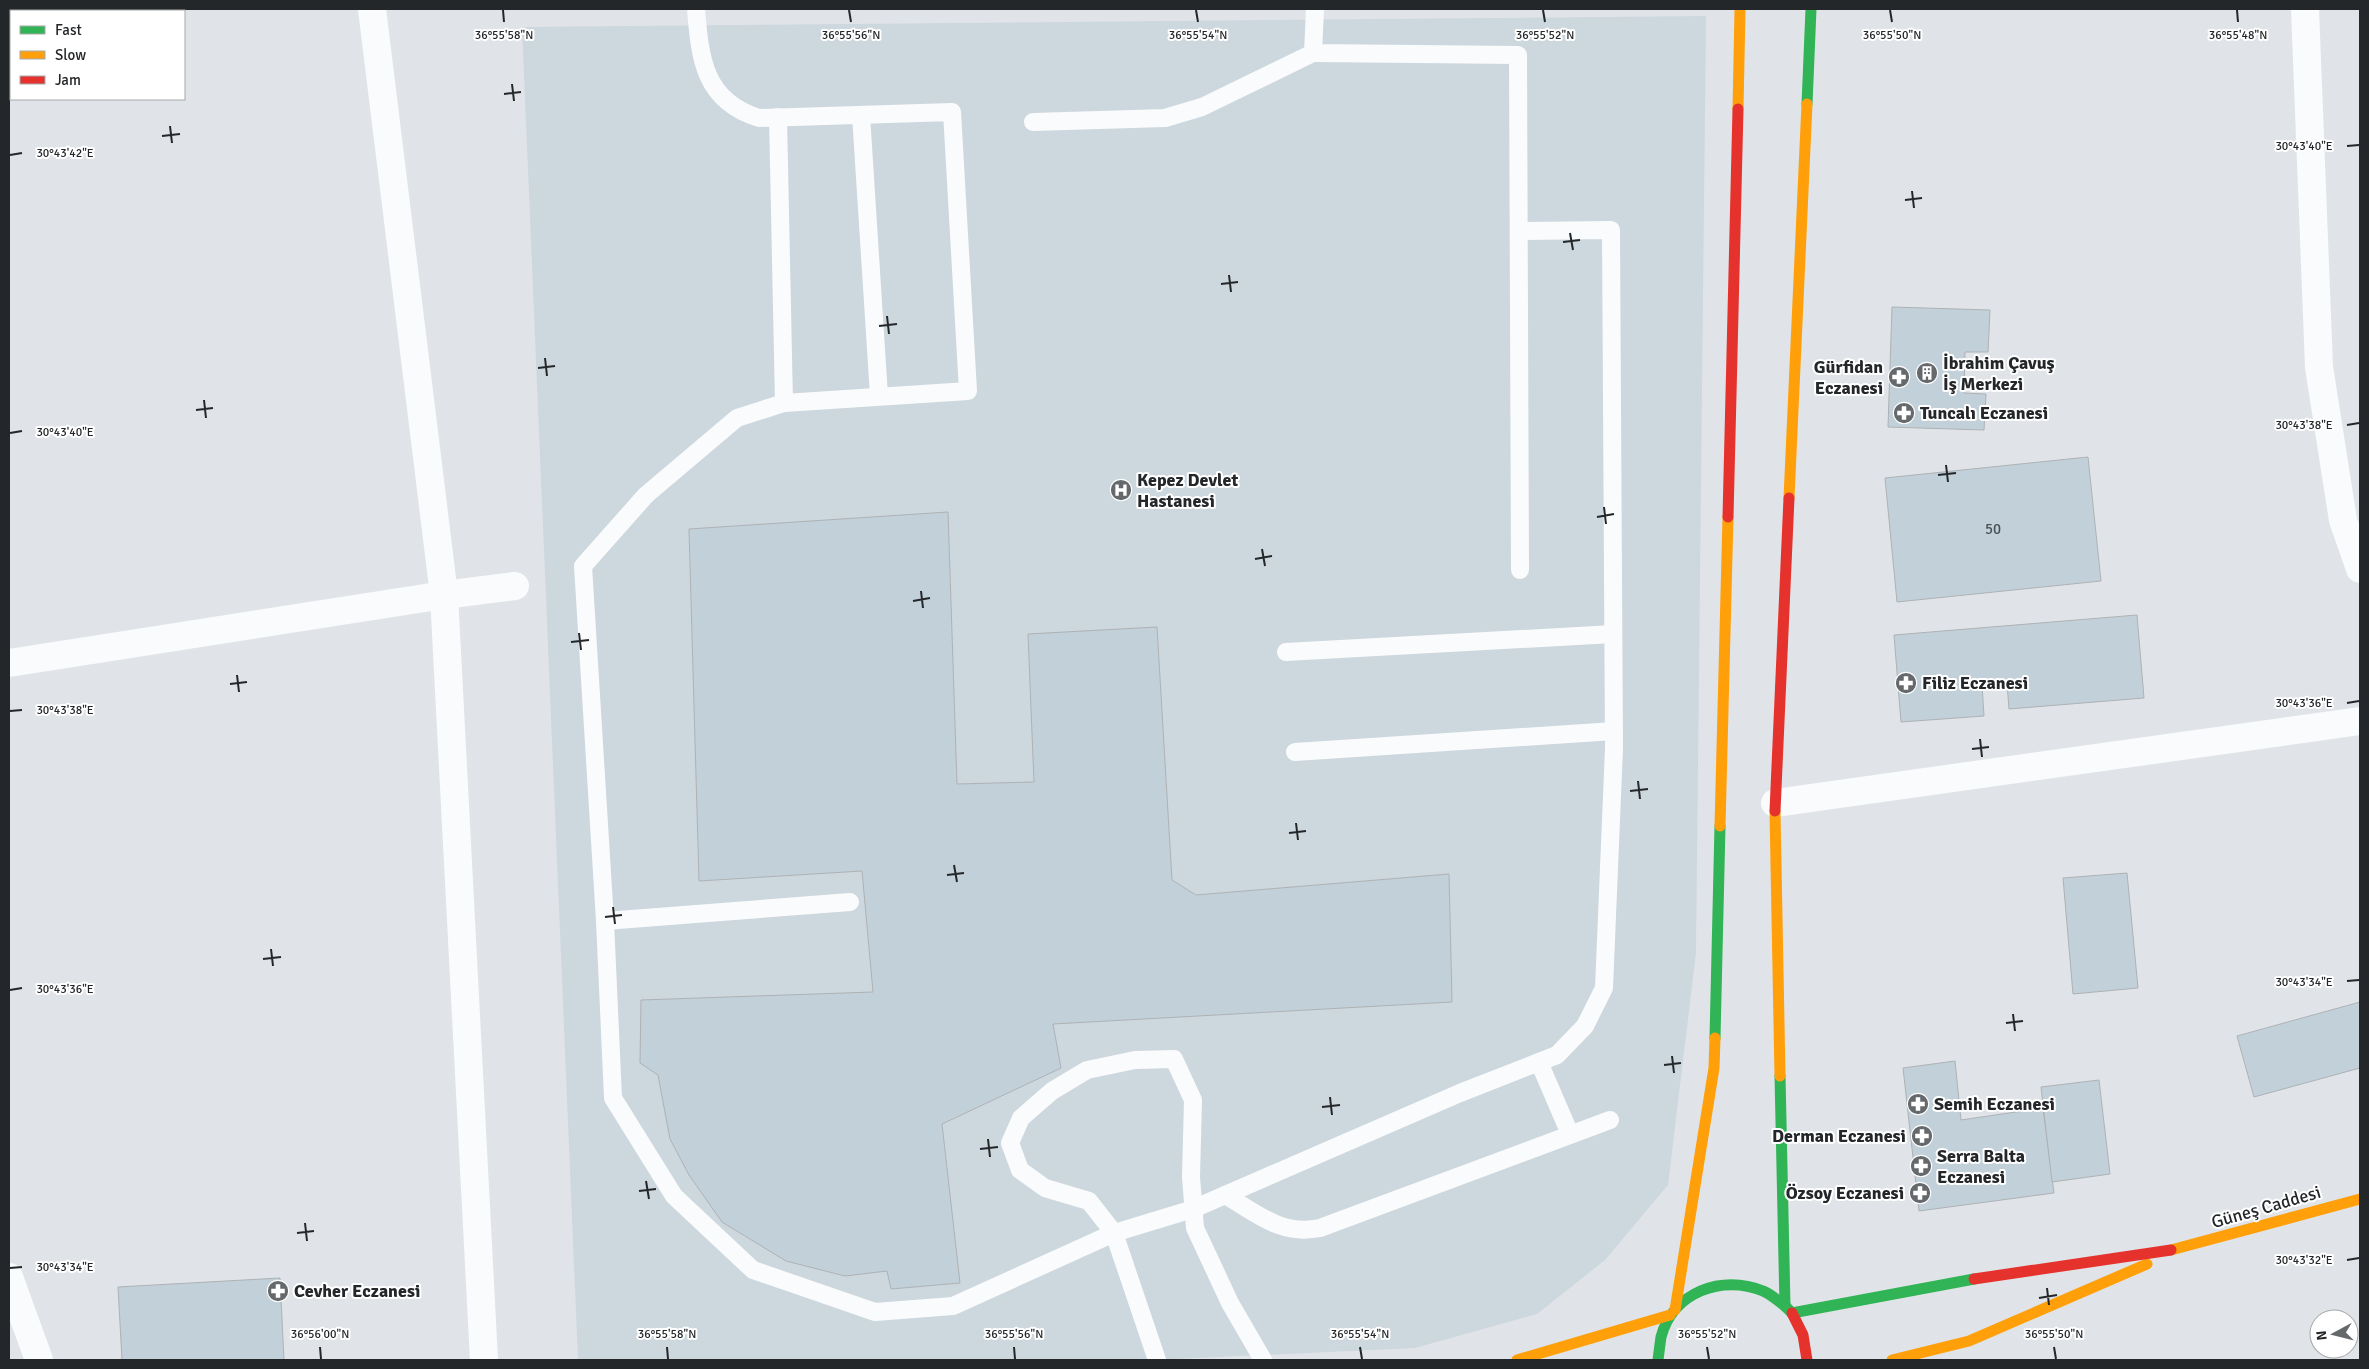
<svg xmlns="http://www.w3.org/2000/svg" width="2369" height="1369" font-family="Signika,sans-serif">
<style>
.built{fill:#cdd7de}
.building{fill:#c1d0d9;stroke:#aeb2b5}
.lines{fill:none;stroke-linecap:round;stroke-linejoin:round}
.lane{stroke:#fafbfc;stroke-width:18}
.street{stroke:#fafbfc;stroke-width:28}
.fast{stroke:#30b455;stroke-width:11}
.slow{stroke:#ff9f0a;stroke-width:11}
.jam{stroke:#e5322d;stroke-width:11}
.ticks{fill:none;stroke:#242729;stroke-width:2}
.labels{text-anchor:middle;stroke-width:4;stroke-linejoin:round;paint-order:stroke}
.number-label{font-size:15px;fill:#4b5155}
.poi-label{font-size:18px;font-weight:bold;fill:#242729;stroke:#fff;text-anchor:start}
.street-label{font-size:18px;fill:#242729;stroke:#fff}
.ticks-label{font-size:12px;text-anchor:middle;fill:#242729;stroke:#fff;stroke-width:4;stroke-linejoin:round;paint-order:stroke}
</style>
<rect width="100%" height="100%" fill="#e0e4e8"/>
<!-- built -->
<polygon class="built" points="1706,16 1696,953 1668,1185 1605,1260 1537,1314 1415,1348 1153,1360 578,1360 522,27"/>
<!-- building -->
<g class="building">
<polygon points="1892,307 1990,310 1988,352 1965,352 1964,393 1986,394 1984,430 1888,427"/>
<polygon points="2088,457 2101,581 1897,602 1885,478"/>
<polygon points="948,512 957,784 1034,782 1028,634 1157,627 1172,880 1196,895 1449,874 1452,1002 1053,1024 1061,1068 942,1124 960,1283 891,1289 887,1271 845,1276 786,1261 722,1222 689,1175 670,1139 658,1075 640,1063 641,1000 873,992 862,871 699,881 689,529"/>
<polygon points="2137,615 2144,698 2009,709 2007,683 1982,685 1984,716 1901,722 1894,635"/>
<polygon points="2127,873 2138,988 2073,994 2063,878"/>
<polygon points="2360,1002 2360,1068 2254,1097 2237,1036"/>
<polygon points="1955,1061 1961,1120 2043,1108 2054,1193 1919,1211 1903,1068"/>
<polygon points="2099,1080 2110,1174 2052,1182 2041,1087"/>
<polygon points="280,1278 284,1360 122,1360 118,1287"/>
</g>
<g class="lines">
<!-- lane -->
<g class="lane">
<path d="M696,9C700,59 704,101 759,118L952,112L968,391L784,403"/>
<polyline points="1315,9 1313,53 1518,55 1520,570"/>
<polyline points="861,115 879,396"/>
<polyline points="778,117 784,403 737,418 646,495 583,566 605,921 613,1098 674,1196 753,1270 875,1312 953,1306 1114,1233 1193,1209 1460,1093 1557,1055 1585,1026 1604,988 1614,748 1611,230 1519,231"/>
<polyline points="1033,122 1165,118 1202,107 1313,53"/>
<polyline points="1286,652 1613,634"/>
<polyline points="1295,752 1614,731"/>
<polyline points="605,921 850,902"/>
<polyline points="1539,1062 1570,1134"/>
<path d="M1225,1195C1258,1214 1281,1236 1320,1228L1610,1120"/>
<polyline points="1157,1360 1114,1233 1089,1201 1045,1188 1020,1170 1010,1143 1021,1118 1052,1091 1087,1070 1135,1060 1174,1059 1193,1100 1191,1177 1195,1228 1230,1303 1263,1360"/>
</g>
<!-- street -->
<g class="street">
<polyline points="372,9 444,595 484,1360"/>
<polyline points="2305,9 2319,367 2343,520 2360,569"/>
<polyline points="9,663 444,595 515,586"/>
<polyline points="1775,803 2360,721"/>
<polyline points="9,1277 39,1360"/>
</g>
<!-- fast -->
<g class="fast">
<polyline points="1807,104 1811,9"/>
<polyline points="1715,1038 1720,826"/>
<polyline points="1780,1076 1785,1306"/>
<polyline points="1785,1306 1792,1313 1974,1279"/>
<path d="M1658,1360C1659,1352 1660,1344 1661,1337C1673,1292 1722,1274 1763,1291C1771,1294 1778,1301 1785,1306"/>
</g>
<!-- slow -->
<g class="slow">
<polyline points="1738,109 1740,9"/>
<polyline points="1789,498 1807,104"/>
<polyline points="1775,811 1780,1076"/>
<polyline points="1720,826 1728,517"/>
<polyline points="2171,1250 2360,1199"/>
<polyline points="1675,1310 1714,1068 1715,1038"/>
<polyline points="1517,1360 1670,1315"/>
<polyline points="1892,1360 1969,1341 2147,1264"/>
</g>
<!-- jam -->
<g class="jam">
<polyline points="1728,517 1738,109"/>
<polyline points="1775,811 1789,498"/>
<polyline points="1974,1279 2171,1250"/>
<polyline points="1792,1313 1803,1335 1807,1360"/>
</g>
</g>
<!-- ticks -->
<path class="ticks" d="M503,10L504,22M849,10L851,22M1196,10L1198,22M1543,10L1545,22M1890,10L1892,22M2237,10L2238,22M512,84L514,101M504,94L521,92M170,126L172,143M162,136L180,134M2347,146L2359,145M10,155L22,153M1912,191L1914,208M1905,200L1922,198M1570,233L1573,250M1563,242L1580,240M1229,275L1231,292M1221,284L1238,282M887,316L889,334M879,326L897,324M545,358L547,376M538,368L555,366M204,400L206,418M196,410L213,408M2347,425L2359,423M10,433L22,431M1946,465L1948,482M1938,475L1956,473M1604,507L1606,524M1597,517L1614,514M1262,549L1265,566M1255,559L1272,556M921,591L923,608M913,601L930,598M579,633L581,650M571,642L589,640M237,675L239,692M230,684L247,682M2347,703L2359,701M10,711L22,710M1980,739L1982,757M1972,749L1989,747M1638,781L1640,799M1630,791L1648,789M1296,823L1298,840M1289,833L1306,831M954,865L957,882M947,875L964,873M613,907L615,924M605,917L622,915M271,949L273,966M263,959L281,957M2347,981L2359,980M10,990L22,988M2013,1014L2015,1031M2006,1023L2023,1021M1672,1056L1674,1073M1664,1065L1681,1063M1330,1097L1332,1115M1322,1107L1340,1105M988,1139L990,1157M980,1149L998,1147M646,1181L649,1199M639,1191L656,1189M305,1223L307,1241M297,1233L314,1231M2347,1260L2359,1258M10,1268L22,1267M2047,1288L2049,1305M2039,1298L2057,1295M320,1347L321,1359M667,1347L668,1359M1014,1347L1015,1359M1360,1347L1362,1359M1707,1347L1709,1359M2054,1347L2056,1359"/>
<!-- icons -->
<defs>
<g id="building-disc" transform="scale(1.125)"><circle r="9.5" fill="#66696c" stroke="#fff"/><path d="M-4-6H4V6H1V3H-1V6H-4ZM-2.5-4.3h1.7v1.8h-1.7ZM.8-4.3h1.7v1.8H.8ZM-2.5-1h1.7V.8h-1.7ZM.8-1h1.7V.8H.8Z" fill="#fff"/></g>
<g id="pharmacy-disc" transform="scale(1.125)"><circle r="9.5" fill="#66696c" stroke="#fff"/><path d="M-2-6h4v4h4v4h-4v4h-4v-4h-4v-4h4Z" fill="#fff"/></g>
<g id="hospital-disc" transform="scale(1.125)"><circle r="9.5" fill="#66696c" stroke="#fff"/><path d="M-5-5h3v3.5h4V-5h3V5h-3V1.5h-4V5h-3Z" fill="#fff"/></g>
</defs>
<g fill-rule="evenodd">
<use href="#building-disc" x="1927" y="373"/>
<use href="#pharmacy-disc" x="1899" y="377"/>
<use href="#pharmacy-disc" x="1904" y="413"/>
<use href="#hospital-disc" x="1121" y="490"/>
<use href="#pharmacy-disc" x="1906" y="683"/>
<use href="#pharmacy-disc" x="1918" y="1104"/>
<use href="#pharmacy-disc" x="1922" y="1136"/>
<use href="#pharmacy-disc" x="1921" y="1166"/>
<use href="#pharmacy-disc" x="1920" y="1193"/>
<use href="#pharmacy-disc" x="278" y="1291"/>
</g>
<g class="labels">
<!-- number labels -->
<g class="number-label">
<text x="1993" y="534">50</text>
</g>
<!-- poi labels -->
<g class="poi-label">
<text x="1943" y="369">İbrahim Çavuş<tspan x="1943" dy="21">İş Merkezi</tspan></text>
<text x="1883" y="373" text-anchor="end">Gürfidan<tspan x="1883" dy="21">Eczanesi</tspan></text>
<text x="1920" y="419">Tuncalı Eczanesi</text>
<text x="1137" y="486">Kepez Devlet<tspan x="1137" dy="21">Hastanesi</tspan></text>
<text x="1922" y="689">Filiz Eczanesi</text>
<text x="1934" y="1110">Semih Eczanesi</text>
<text x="1906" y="1142" text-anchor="end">Derman Eczanesi</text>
<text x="1937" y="1162">Serra Balta<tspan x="1937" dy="21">Eczanesi</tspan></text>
<text x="1904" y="1199" text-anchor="end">Özsoy Eczanesi</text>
<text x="294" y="1297">Cevher Eczanesi</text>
</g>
<!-- street labels -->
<g class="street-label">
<text transform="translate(2266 1207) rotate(-16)" y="6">Güneş Caddesi</text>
</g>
</g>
<g class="ticks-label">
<text x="504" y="39">36°55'58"N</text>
<text x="851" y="39">36°55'56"N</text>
<text x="1198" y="39">36°55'54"N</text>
<text x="1545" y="39">36°55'52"N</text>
<text x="1892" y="39">36°55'50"N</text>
<text x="2238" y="39">36°55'48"N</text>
<text x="2304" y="150">30°43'40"E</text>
<text x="65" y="157">30°43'42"E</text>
<text x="2304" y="429">30°43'38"E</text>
<text x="65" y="436">30°43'40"E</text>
<text x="2304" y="707">30°43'36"E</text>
<text x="65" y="714">30°43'38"E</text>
<text x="2304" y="986">30°43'34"E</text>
<text x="65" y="993">30°43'36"E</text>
<text x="2304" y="1264">30°43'32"E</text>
<text x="65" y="1271">30°43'34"E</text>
<text x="320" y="1338">36°56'00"N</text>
<text x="667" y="1338">36°55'58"N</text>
<text x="1014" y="1338">36°55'56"N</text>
<text x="1360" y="1338">36°55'54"N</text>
<text x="1707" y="1338">36°55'52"N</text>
<text x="2054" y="1338">36°55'50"N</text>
</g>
<!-- border -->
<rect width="2369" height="1369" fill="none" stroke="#242729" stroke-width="20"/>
<!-- legend -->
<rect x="10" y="10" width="175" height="90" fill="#ffffff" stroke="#a7a9a9"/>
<rect x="20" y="26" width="25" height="8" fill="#30b455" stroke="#a7a9a9"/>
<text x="55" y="35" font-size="15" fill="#242729">Fast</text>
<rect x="20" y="51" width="25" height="8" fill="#ff9f0a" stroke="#a7a9a9"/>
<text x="55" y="60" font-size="15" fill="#242729">Slow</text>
<rect x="20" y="76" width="25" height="8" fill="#e5322d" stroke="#a7a9a9"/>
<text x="55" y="85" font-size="15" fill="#242729">Jam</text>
<!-- north arrow -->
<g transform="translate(2334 1334) rotate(263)"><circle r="24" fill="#ffffff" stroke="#a7a9a9"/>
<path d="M0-4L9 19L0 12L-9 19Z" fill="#66696c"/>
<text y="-8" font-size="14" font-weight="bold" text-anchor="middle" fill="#242729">N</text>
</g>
</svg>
